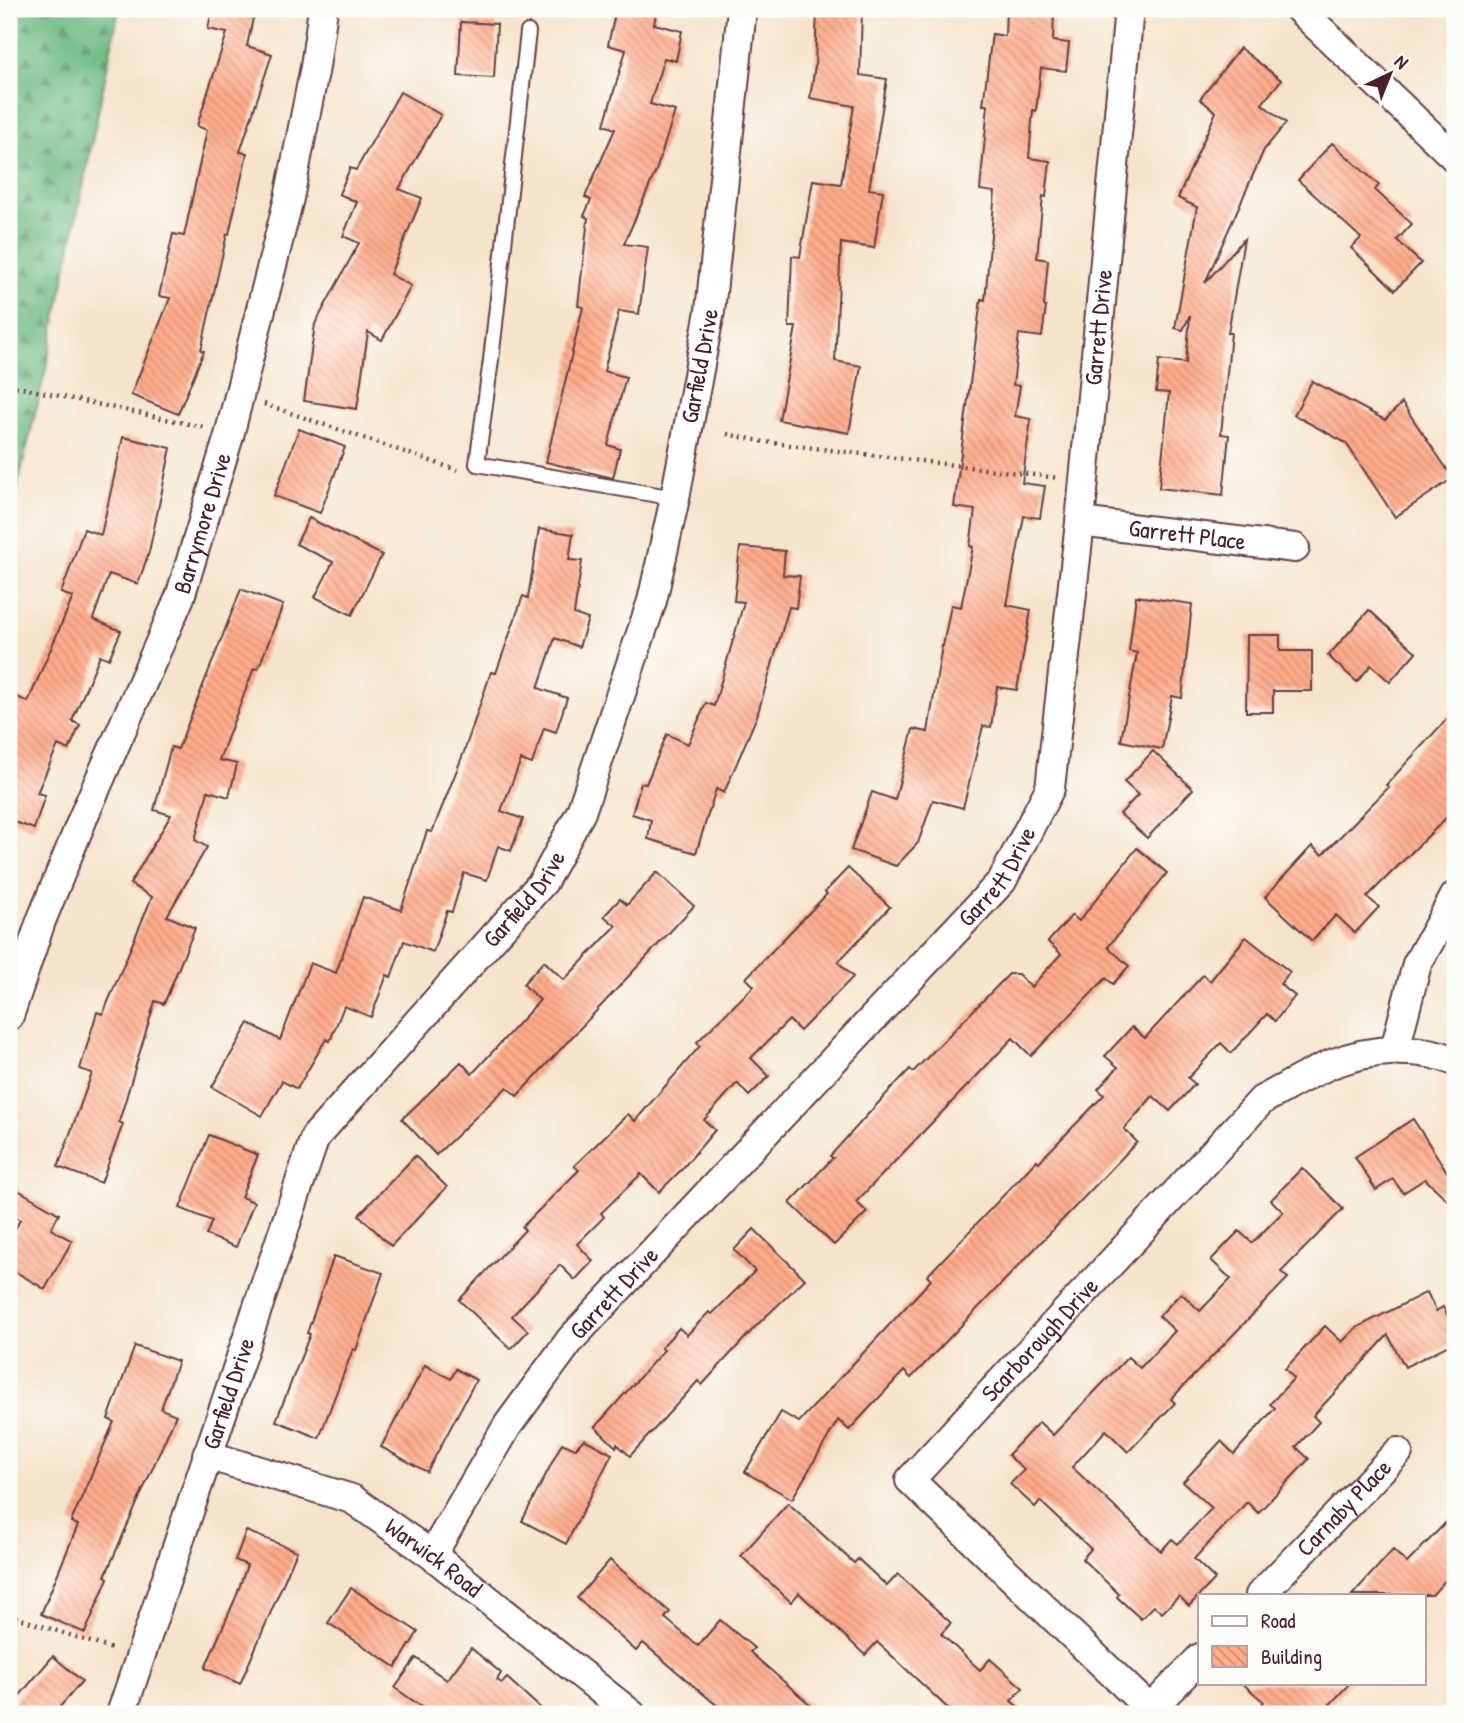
<svg xmlns="http://www.w3.org/2000/svg" width="1464" height="1723" font-family="'Patrick Hand',sans-serif">
<style>
.forest{fill:url(#forest-firs);stroke:#5d6e58;stroke-width:2}
.building{fill:url(#building-back-hatch)}
.lines{fill:none;stroke-linecap:round;stroke-linejoin:round}
.lane-casing{stroke:#643d43;stroke-width:18}
.street-casing{stroke:#643d43;stroke-width:32}
.path{stroke:#643d43;stroke-width:4.5;stroke-dasharray:2 5;stroke-linecap:butt}
.lane{stroke:#fff;stroke-width:14}
.street{stroke:#fff;stroke-width:28}
.labels{text-anchor:middle;stroke-width:5;stroke-linejoin:round;paint-order:stroke}
.street-label{font-size:24px;fill:#4a1f2b;stroke:#fdfcf7}
</style>
<defs>
<pattern id="forest-firs" width="22" height="20" patternUnits="userSpaceOnUse" patternTransform="scale(1.75)"><rect width="22" height="20" fill="#70bc85"/><path d="M5 1l3.5 6h-7zM16 11l3.5 6h-7z" fill="#5e986d"/></pattern>
<pattern id="building-back-hatch" width="6" height="6" patternUnits="userSpaceOnUse" patternTransform="scale(1.75)"><rect width="6" height="6" fill="#feab8a"/><path d="M-1 5l2 2M0 0l6 6M5-1l2 2" fill="none" stroke="#d08b71"/></pattern>
</defs>
<rect width="100%" height="100%" fill="#fdfcf7"/>
<filter id="ink" filterUnits="userSpaceOnUse"><feTurbulence type="fractalNoise" baseFrequency=".0143" numOctaves="2"/><feDisplacementMap in="SourceGraphic" scale="14" xChannelSelector="R" yChannelSelector="G"/><feConvolveMatrix kernelMatrix="1 2 1 2 8 2 1 2 1" color-interpolation-filters="sRGB"/></filter>
<filter id="wash" filterUnits="userSpaceOnUse"><feTurbulence type="fractalNoise" baseFrequency=".00686" numOctaves="4" result="noise"/><feDisplacementMap in="SourceGraphic" scale="28" xChannelSelector="R" yChannelSelector="G"/><feGaussianBlur stdDeviation="1.57" result="paint"/><feColorMatrix in="noise" values="0 0 0 0 0 0 0 0 0 0 0 0 0 0 0 0 0 1.4 0 .05"/><feComposite in="paint" operator="in"/></filter>
<g filter="url(#wash)">
<rect width="100%" height="100%" fill="#f5e4cc"/>
<!-- forest -->
<polygon class="forest" points="9,9 119,9 46,368 9,521"/>
<g id="blocks">
<!-- building -->
<g class="building">
<polygon points="212,9 255,9 247,46 272,54 240,152 247,153 229,234 227,234 201,350 204,351 178,414 131,395 170,298 159,296 173,234 184,236 207,130 197,126 227,33 208,29"/>
<polygon points="616,9 657,9 654,24 682,31 676,61 664,58 650,104 675,111 656,171 624,244 648,247 639,314 619,311 604,371 626,377 608,445 620,449 613,478 546,462 583,307 578,306 588,218 584,216 591,200 585,197 615,129 604,125 626,50 608,45"/>
<polygon points="817,9 862,9 860,75 887,79 869,189 883,191 874,248 841,243 835,361 861,366 849,433 779,420 796,327 789,327 792,256 800,257 813,180 841,184 854,106 810,98 815,66"/>
<polygon points="1006,9 1054,9 1053,41 1069,43 1066,71 1041,68 1036,111 1033,110 1029,158 1050,161 1046,197 1043,196 1037,258 1048,260 1044,306 1046,307 1042,337 1019,334 1013,385 1020,386 1015,416 1031,419 1022,483 1045,486 1040,518 1024,516 1007,605 1031,610 1017,690 997,687 991,727 983,726 963,808 933,800 918,843 896,866 851,850 872,792 895,800 913,729 928,732 942,646 943,646 951,605 961,607 973,547 970,546 975,510 954,507 981,299 985,300 995,192 980,190 988,105 983,105 992,34 1005,36"/>
<polygon points="461,22 497,24 494,78 458,76"/>
<polygon points="1240,48 1281,80 1262,104 1286,123 1264,150 1205,283 1244,239 1228,333 1231,333 1221,434 1229,435 1223,495 1159,488 1169,393 1156,392 1159,360 1186,363 1190,315 1183,330 1175,328 1197,207 1178,198 1216,112 1200,99"/>
<polygon points="400,92 441,115 399,189 422,198 390,274 411,286 382,340 368,332 357,409 304,401 315,324 359,243 343,236 357,202 339,194 350,168 356,170"/>
<polygon points="1332,143 1379,185 1375,190 1412,224 1397,240 1421,263 1395,290 1351,248 1361,238 1298,180"/>
<polygon points="1312,381 1385,420 1402,403 1453,478 1395,517 1346,443 1294,415"/>
<polygon points="299,429 345,447 320,513 274,496"/>
<polygon points="123,437 171,448 149,552 138,584 109,574 93,619 121,631 109,659 100,655 72,721 80,725 69,750 58,745 37,793 45,795 34,829 9,820 9,693 28,702 73,597 61,593 84,529 101,535"/>
<polygon points="309,518 382,555 352,615 315,597 333,562 296,544"/>
<polygon points="539,529 573,534 569,560 582,561 574,614 588,619 579,647 555,638 538,688 567,698 556,732 544,728 532,764 521,760 501,811 523,819 511,851 498,846 487,880 464,873 452,912 447,911 433,952 404,941 391,977 387,975 371,1017 344,1006 330,1041 326,1039 297,1089 282,1081 262,1116 212,1087 249,1023 280,1040 310,963 336,973 363,897 401,910 427,831 432,832 464,752 491,672 496,673 523,596 528,598"/>
<polygon points="740,547 785,551 783,575 800,576 796,608 789,607 757,716 724,793 716,789 696,853 648,839 651,820 632,814 641,783 646,784 667,734 688,744 706,703 714,706 744,602 734,601"/>
<polygon points="241,589 283,605 258,669 254,668 219,760 237,764 229,797 208,791 195,840 207,847 167,916 195,928 164,1004 155,1001 119,1122 123,1124 101,1183 58,1167 92,1073 80,1069 97,1012 103,1014 152,897 130,884 171,815 154,810 171,747 178,749"/>
<polygon points="1136,596 1192,604 1182,698 1172,696 1162,749 1121,741 1137,653 1129,651"/>
<polygon points="1369,610 1416,652 1390,682 1371,665 1357,682 1328,656"/>
<polygon points="1247,635 1280,635 1280,651 1312,651 1312,691 1273,691 1273,712 1246,712"/>
<polygon points="1455,710 1455,809 1367,897 1379,907 1355,933 1336,915 1312,941 1265,897 1312,846 1322,855 1389,787 1386,785"/>
<polygon points="1153,751 1193,789 1147,838 1120,814 1138,795 1124,782"/>
<polygon points="1137,848 1167,873 1108,947 1129,966 1113,984 1106,978 1031,1056 1013,1038 856,1202 867,1212 834,1245 790,1203 833,1158 830,1156 890,1090 910,1069 913,1072 1009,974 1018,974 1031,987 1061,954 1048,942 1072,915 1079,921"/>
<polygon points="848,868 890,907 838,962 853,977 800,1031 789,1020 751,1058 769,1076 749,1096 737,1083 704,1120 715,1130 682,1169 659,1192 641,1174 601,1213 604,1217 577,1244 593,1261 575,1280 560,1265 512,1316 528,1331 511,1349 459,1300 525,1230 522,1227 579,1170 574,1166 628,1114 635,1121 700,1046 697,1042 754,986 746,978 827,894 825,892"/>
<polygon points="657,872 694,906 517,1096 507,1087 436,1155 402,1119 461,1062 472,1074 540,1000 523,984 544,961 564,980 616,926 604,916 620,899 627,905"/>
<polygon points="1246,937 1290,972 1280,984 1295,996 1275,1021 1267,1014 1231,1053 1221,1043 1188,1078 1195,1084 1170,1111 1153,1096 1124,1129 1137,1142 911,1378 904,1371 849,1430 838,1420 792,1499 745,1472 781,1412 799,1422 931,1280 927,1276 1037,1160 1039,1162 1104,1095 1098,1089 1118,1067 1105,1056 1132,1027 1145,1038 1203,975 1210,981"/>
<polygon points="1413,1119 1455,1184 1455,1207 1425,1179 1403,1193 1393,1179 1376,1190 1355,1157"/>
<polygon points="209,1135 258,1155 241,1197 254,1202 236,1247 206,1235 212,1221 180,1208"/>
<polygon points="415,1156 447,1187 391,1246 359,1215"/>
<polygon points="1302,1168 1343,1209 1281,1272 1288,1278 1171,1399 1175,1403 1128,1452 1106,1430 1072,1467 1161,1551 1172,1539 1178,1544 1212,1508 1183,1482 1221,1441 1234,1454 1275,1408 1270,1404 1294,1378 1285,1369 1325,1326 1342,1342 1356,1328 1427,1292 1436,1311 1443,1307 1455,1330 1455,1342 1405,1367 1388,1335 1313,1416 1319,1422 1296,1447 1309,1459 1258,1513 1247,1502 1194,1559 1215,1579 1189,1606 1179,1596 1162,1613 1154,1606 1141,1619 1117,1597 1119,1594 1082,1559 1091,1549 1040,1501 1035,1507 1010,1484 1024,1470 1008,1455 1039,1422 1053,1435 1128,1357 1140,1368 1175,1331 1159,1316 1181,1293 1200,1311 1231,1279 1211,1260 1239,1231 1252,1243 1283,1212 1271,1200"/>
<polygon points="18,1190 59,1214 51,1229 72,1241 45,1289 9,1268 9,1240 20,1220 9,1213 9,1206"/>
<polygon points="754,1229 805,1279 755,1327 702,1385 698,1381 630,1456 617,1444 616,1447 595,1427 664,1350 661,1348 679,1328 687,1335 709,1312 712,1314 755,1271 734,1250"/>
<polygon points="334,1256 383,1273 356,1350 353,1349 319,1438 276,1421 310,1334 307,1333"/>
<polygon points="135,1346 178,1361 161,1409 176,1415 105,1576 108,1578 85,1633 41,1614 78,1525 71,1522 114,1422 108,1419"/>
<polygon points="425,1365 451,1379 456,1369 476,1380 427,1472 381,1447"/>
<polygon points="584,1439 612,1454 566,1544 522,1521 562,1443 575,1449"/>
<polygon points="788,1503 854,1563 858,1559 887,1586 898,1574 951,1623 941,1634 980,1670 990,1659 1023,1688 1011,1701 1027,1714 954,1714 877,1642 865,1655 799,1593 791,1602 741,1556"/>
<polygon points="1455,1513 1455,1570 1432,1595 1352,1595 1393,1550 1407,1563"/>
<polygon points="246,1531 297,1551 240,1684 205,1668 236,1597 247,1565 235,1560"/>
<polygon points="610,1560 670,1612 665,1618 698,1646 720,1620 754,1648 750,1652 821,1714 727,1714 643,1643 636,1651 577,1598"/>
<polygon points="351,1588 418,1632 396,1667 328,1623"/>
<polygon points="471,1648 501,1673 497,1680 502,1683 507,1678 547,1714 432,1714 395,1688 416,1658 447,1680"/>
<polygon points="53,1656 82,1681 54,1714 9,1714 9,1708"/>
<polygon points="1242,1683 1350,1683 1321,1714 1253,1714 1264,1702"/>
</g>
</g>
</g>
<g filter="url(#ink)">
<use href="#blocks" fill-opacity="0" stroke="#643d43" stroke-width="2"/>
<g class="lines">
<!-- lane casing -->
<g class="lane-casing">
<polyline id="lane" points="528,32 491,360 477,464 675,498"/>
</g>
<!-- street casing -->
<g class="street-casing">
<g id="street">
<polyline points="1299,9 1455,158"/>
<path id="s1" d="M1080,522L1295,548"/>
<path id="s2" d="M9,1016L41,921L85,813L180,597L229,436L289,198L315,67L323,9"/>
<polyline points="1395,1049 1417,964 1455,896"/>
<path id="s3" d="M207,1455L352,1499L432,1555L631,1714"/>
<path id="s4" d="M432,1555L508,1425L571,1339L1002,881L1050,788L1080,522L1129,9"/>
<path id="s5" d="M1260,1595L1398,1452"/>
<polyline points="1150,1710 1200,1658"/>
<path id="s6" d="M121,1714L315,1137L543,882L581,812L652,601L675,498L710,311L742,9"/>
<path id="s7" d="M1155,1714L910,1480L1262,1100C1285,1088 1309,1073 1334,1063C1370,1049 1419,1045 1455,1061"/>
</g>
</g>
<!-- path -->
<g class="path">
<polyline points="9,385 203,427"/>
<polyline points="264,404 457,470"/>
<polyline points="727,434 765,442 1059,478"/>
<polyline points="9,1615 115,1650"/>
</g>
<!-- lane -->
<use href="#lane" class="lane"/>
<!-- street -->
<use href="#street" class="street"/>
</g>
</g>
<g class="labels">
<!-- street labels -->
<g class="street-label">
<text dy="8" stroke="none"><textPath href="#s4" startOffset="1454">Garrett Drive</textPath></text>
<text dy="8" stroke="none"><textPath href="#s6" startOffset="1493">Garfield Drive</textPath></text>
<text dy="8" stroke="none"><textPath href="#s2" startOffset="530">Barrymore Drive</textPath></text>
<text dy="8" stroke="none"><textPath href="#s1" startOffset="108">Garrett Place</textPath></text>
<text dy="8" stroke="none"><textPath href="#s4" startOffset="887">Garrett Drive</textPath></text>
<text dy="8" stroke="none"><textPath href="#s6" startOffset="926">Garfield Drive</textPath></text>
<text dy="8" stroke="none"><textPath href="#s4" startOffset="320">Garrett Drive</textPath></text>
<text dy="8" stroke="none"><textPath href="#s7" startOffset="530">Scarborough Drive</textPath></text>
<text dy="8" stroke="none"><textPath href="#s6" startOffset="338">Garfield Drive</textPath></text>
<text dy="8" stroke="none"><textPath href="#s5" startOffset="121">Carnaby Place</textPath></text>
<text dy="8" stroke="none"><textPath href="#s3" startOffset="252">Warwick Road</textPath></text>
</g>
</g>
<!-- margin -->
<rect width="1464" height="1723" fill="none" stroke="#fdfcf7" stroke-width="35"/>
<!-- legend -->
<rect x="1198" y="1594" width="228" height="91" fill="#fdfcf7" stroke="#b5a4a5" stroke-width="2"/>
<rect x="1212" y="1616" width="35" height="10" fill="#ffffff" stroke="#b5a4a5" stroke-width="2"/>
<text x="1261" y="1628" font-size="21" fill="#4a1f2b">Road</text>
<rect x="1212" y="1646" width="35" height="21" fill="url(#building-back-hatch)" stroke="#b5a4a5" stroke-width="2"/>
<text x="1261" y="1664" font-size="21" fill="#4a1f2b">Building</text>
<!-- north arrow -->
<g transform="translate(1390 74) rotate(43)" stroke="#fdfcf7" stroke-width="5" paint-order="stroke">
<path d="M0-5L12 26L0 18L-12 26Z" fill="#4a1f2b"/>
<text y="-10" font-size="19" font-weight="bold" text-anchor="middle" fill="#4a1f2b">N</text>
</g>
</svg>
